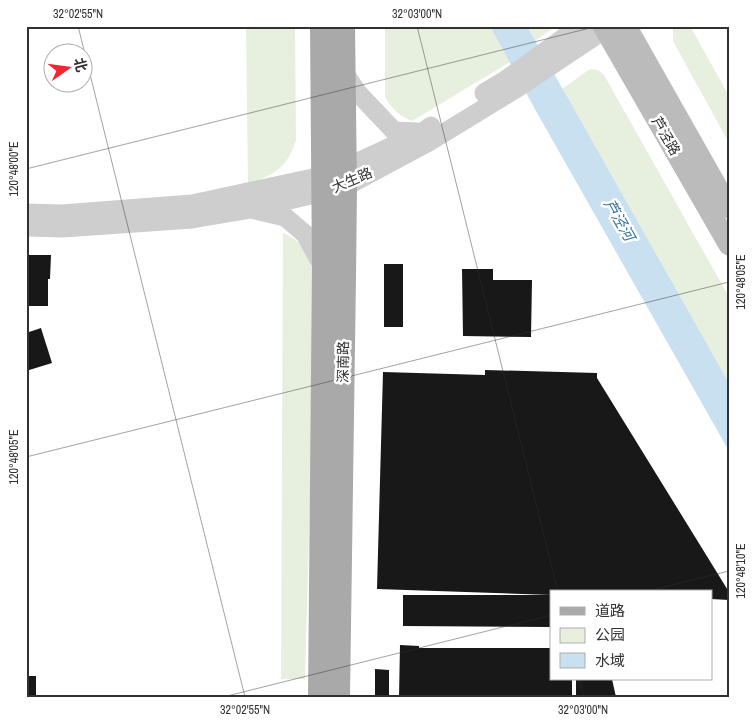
<svg xmlns="http://www.w3.org/2000/svg" width="755" height="723" font-family="'Archivo Narrow','Noto Sans SC',sans-serif">
<style>
.green{fill:#e7efde}
.water{fill:#c8e0f0}
.building{fill:#181818}
.lines{fill:none;stroke-linecap:round;stroke-linejoin:round}
.tertiary{stroke:#cecece;stroke-width:19}
.secondary{stroke:#bbb;stroke-width:21}
.primary{stroke:#a9a9a9;stroke-width:24}
.ticks{fill:none;stroke:#313131;stroke-width:1;stroke-opacity:0.45}
.labels{text-anchor:middle;stroke-width:5;stroke-linejoin:round;paint-order:stroke}
.street-label{font-size:14px;fill:#313131;stroke:#fff}
.water-label{font-size:15px;font-style:italic;fill:#35739c;stroke:#fff}
.neatline{fill:none;stroke:#313131;stroke-width:2}
.ticks-label{font-size:12px;text-anchor:middle;fill:#313131}
</style>
<rect width="100%" height="100%" fill="#fff"/>
<!-- green -->
<g class="green">
<path d="M246,26H295L296,140C288,167 274,175 248,184Z"/>
<path d="M385,26H490L510,62L412,121C399,116 392,109 385,97Z"/>
<polygon points="527,26 556,26 535,41"/>
<polygon points="673,26 690,26 729,96 729,143 673,41"/>
<polygon points="590,69 598,70 604,75 729,297 729,383 562,89"/>
<path d="M283,233C303,241 312,258 316,278L305,679H281Z"/>
</g>
<!-- water -->
<polygon class="water" points="490,26 527,26 729,383 729,451 536,111"/>
<!-- building -->
<g class="building">
<polygon points="26,255 51,255 50,279 48,279 48,306 26,306"/>
<rect x="384" y="264" width="19" height="63"/>
<polygon points="462,269 493,269 493,280 532,280 531,337 463,336"/>
<polygon points="41,328 52,363 26,371 26,333"/>
<polygon points="485,370 597,373 597,378 729,592 729,600 711,599 711,592 551,592 551,595 377,589 383,372 485,375"/>
<polygon points="403,595 551,595 551,627 403,626"/>
<polygon points="400,645 419,646 419,648 551,648 551,679 572,679 572,697 399,697"/>
<polygon points="375,669 389,670 389,697 375,697"/>
<rect x="26" y="676" width="10" height="21"/>
<polygon points="576,679 612,679 616,697 576,697"/>
</g>
<g class="lines">
<!-- tertiary -->
<g class="tertiary">
<polyline points="343,71 358,93 394,131 417,132"/>
<polyline points="484,93 504,81 580,26"/>
<polyline points="255,210 285,217 305,234 323,267"/>
<polyline points="26,213 62,214 192,204 322,176 345,168 421,133 431,126"/>
<polyline points="26,227 63,228 192,219 251,209 345,187 429,142 514,90 610,26"/>
</g>
<!-- secondary -->
<g class="secondary">
<polyline points="603,26 729,245"/>
<polyline points="626,26 729,208"/>
</g>
<!-- primary -->
<g class="primary">
<polyline points="320,697 324,267 322,26"/>
<polyline points="338,697 344,276 345,187 343,26"/>
</g>
</g>
<!-- ticks -->
<path class="ticks" d="M78,26L245,697M417,26L558,592M26,169L598,26M26,457L729,282M644,592L729,571M579,679L584,697M223,697L551,615"/>
<g class="labels">
<!-- street labels -->
<g class="street-label">
<text transform="translate(666 136) rotate(60)" y="5">芦泾路</text>
<text transform="translate(352 180) rotate(-23)" y="5">大生路</text>
<text transform="translate(343 362) rotate(-89)" y="5">深南路</text>
</g>
<!-- water labels -->
<g class="water-label">
<text transform="translate(619 220) rotate(60)" y="5">芦泾河</text>
</g>
</g>
<!-- border -->
<rect width="755" height="723" fill="none" stroke="#ffffff" stroke-width="55"/>
<!-- legend -->
<rect x="550" y="590" width="162" height="90" fill="#ffffff" stroke="#adadad"/>
<rect x="560" y="607" width="25" height="8" fill="#a9a9a9" stroke="#adadad"/>
<text x="595" y="616" font-size="15" fill="#313131">道路</text>
<rect x="560" y="628" width="25" height="15" fill="#e7efde" stroke="#adadad"/>
<text x="595" y="640" font-size="15" fill="#313131">公园</text>
<rect x="560" y="653" width="25" height="15" fill="#c8e0f0" stroke="#adadad"/>
<text x="595" y="666" font-size="15" fill="#313131">水域</text>
<!-- north arrow -->
<g transform="translate(68 68) rotate(76)"><circle r="24" fill="#ffffff" stroke="#adadad"/>
<path d="M0-4L9 19L0 12L-9 19Z" fill="#f72431"/>
<text y="-8" font-size="14" font-weight="bold" text-anchor="middle" fill="#313131">北</text>
</g>
<rect x="28" y="28" width="700" height="668" class="neatline"/>
<g class="ticks-label">
<text x="78" y="18">32°02'55"N</text>
<text x="417" y="18">32°03'00"N</text>
<text transform="translate(14 169) rotate(-90)" y="4">120°48'00"E</text>
<text transform="translate(741 282) rotate(-90)" y="4">120°48'05"E</text>
<text transform="translate(14 457) rotate(-90)" y="4">120°48'05"E</text>
<text transform="translate(741 571) rotate(-90)" y="4">120°48'10"E</text>
<text x="245" y="714">32°02'55"N</text>
<text x="583" y="714">32°03'00"N</text>
</g>
</svg>
